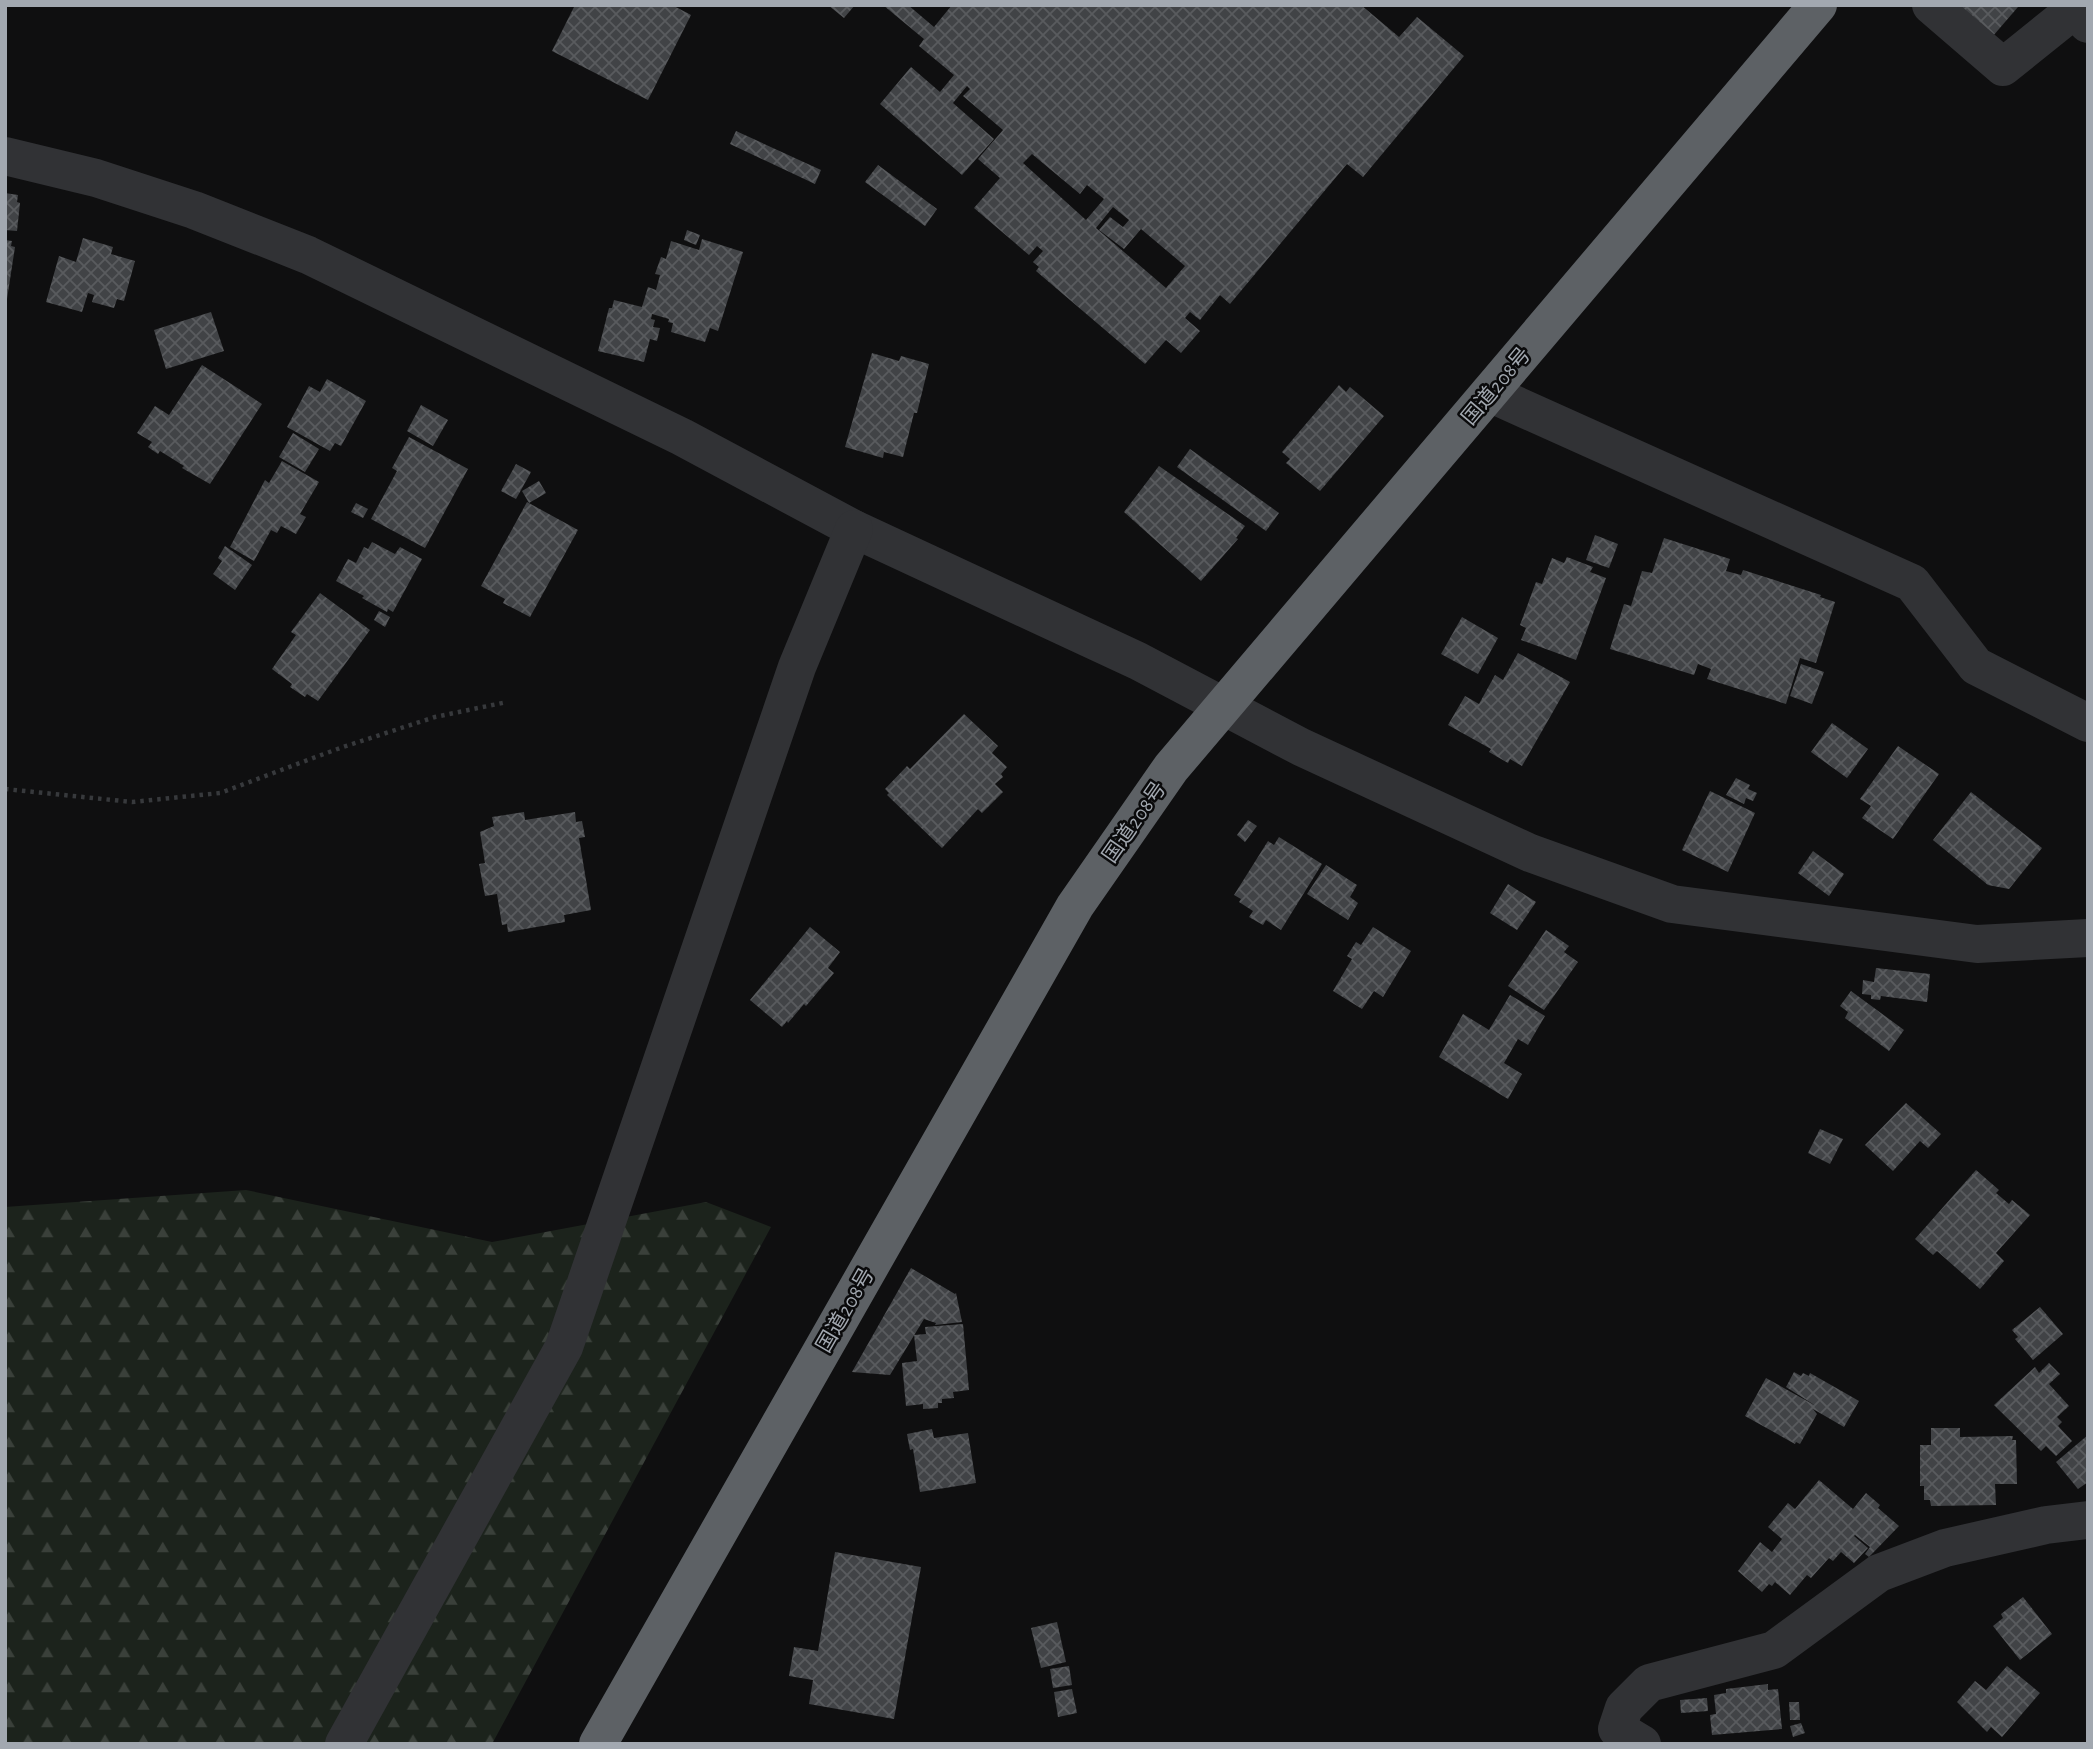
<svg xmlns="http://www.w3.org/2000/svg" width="2093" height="1749" font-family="'Alegreya Sans','Noto Sans JP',sans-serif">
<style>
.forest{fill:url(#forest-firs)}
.building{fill:url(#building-cross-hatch);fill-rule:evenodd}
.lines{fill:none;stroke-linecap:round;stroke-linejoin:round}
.path{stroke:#37393c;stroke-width:4.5;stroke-dasharray:3.5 5;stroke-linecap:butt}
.minor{stroke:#313235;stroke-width:38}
.highway{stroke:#5d6165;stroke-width:38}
.labels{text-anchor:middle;stroke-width:5;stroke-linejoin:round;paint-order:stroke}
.street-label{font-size:21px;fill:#a2a8b0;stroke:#0a0a0b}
</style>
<defs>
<pattern id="forest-firs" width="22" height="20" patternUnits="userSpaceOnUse" patternTransform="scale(1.75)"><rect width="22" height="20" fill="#1c231c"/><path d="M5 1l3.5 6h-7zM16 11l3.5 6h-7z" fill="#3a403a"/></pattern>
<pattern id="building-cross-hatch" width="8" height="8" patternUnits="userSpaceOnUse" patternTransform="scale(1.75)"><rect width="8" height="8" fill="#414346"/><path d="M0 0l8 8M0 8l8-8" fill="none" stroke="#595b5e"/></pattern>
</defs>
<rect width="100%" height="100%" fill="#0f0f10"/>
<!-- forest -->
<polygon class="forest" points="246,1190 492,1242 706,1202 771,1227 492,1744 5,1744 5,1207"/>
<!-- building -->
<g class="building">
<polygon points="575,5 672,5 691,15 648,100 552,51"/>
<polygon points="828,5 855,5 844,18"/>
<path d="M883,5H908L934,27L952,5H1361L1399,37L1417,17L1464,56L1363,177L1347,164L1230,304L1220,295L1200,320L1190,312L1185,318L1200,331L1181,353L1166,340L1145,364L1036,271L1039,267L1033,262L1043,251L1037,246L1029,255L974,208L1000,178L978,159L1003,130L963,96L970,89L967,86L953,103L994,139L962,175L880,104L911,67L940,92L954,75L919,46L924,39ZM1032,154L1080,194L1087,185L1104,199L1086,220L1023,163ZM1113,207L1129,220L1123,227L1110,217L1099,230L1124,249L1141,229L1185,266L1166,288L1096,228Z"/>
<polygon points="1942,5 2016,5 2018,7 1986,44"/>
<polygon points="736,131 821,170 815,184 730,144"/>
<polygon points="878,165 937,209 925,226 865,182"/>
<polygon points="5,193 18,195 17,202 20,203 17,231 5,230"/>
<polygon points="687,230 700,235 696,245 684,240"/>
<polygon points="83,238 113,247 111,254 135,261 124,301 117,299 114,308 92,302 94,295 88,293 82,312 46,302 59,256 76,262"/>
<polygon points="702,239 743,252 718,331 710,328 705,342 671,332 673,323 668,322 669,319 652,314 651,319 655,320 653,327 660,328 657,341 650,339 644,362 598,351 609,308 612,308 614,300 642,307 648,287 656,290 660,275 655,274 661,257 666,259 671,241 699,250"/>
<polygon points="5,240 12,241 11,246 15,247 7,299"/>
<polygon points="211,312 224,351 166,369 154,330"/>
<polygon points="872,353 899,361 901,356 929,364 917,413 914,413 903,457 884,452 883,458 845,447"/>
<polygon points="202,365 262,404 210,484 182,468 184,466 160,451 158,454 148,447 152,442 137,433 155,406 169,415"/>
<polygon points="327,379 366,401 341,446 335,443 330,451 287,427 309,386 320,392"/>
<polygon points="1339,385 1346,392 1350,387 1384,416 1320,491 1286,463 1290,459 1282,452"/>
<polygon points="421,405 448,420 433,446 407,431"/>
<polygon points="293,433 319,449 305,472 279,457"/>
<polygon points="409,437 468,469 425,548 371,519 397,471 392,468"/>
<polygon points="1190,449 1279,513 1266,531 1177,467"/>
<polygon points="282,461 319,482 300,514 306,517 296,534 281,526 277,533 271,530 254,561 230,547 265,480 269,483"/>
<polygon points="516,464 531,472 516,499 501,491"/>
<polygon points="1159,466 1245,526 1236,538 1238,539 1201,581 1124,512"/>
<polygon points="539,481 546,493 529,503 522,491"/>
<polygon points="527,502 578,530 530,617 503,603 505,599 481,586"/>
<polygon points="356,503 368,509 363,518 351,512"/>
<polygon points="1595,535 1618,544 1609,568 1586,560"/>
<polygon points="1664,538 1730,559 1726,571 1741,575 1743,570 1821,595 1820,597 1835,602 1816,663 1800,658 1786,704 1707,679 1711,669 1698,664 1694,675 1610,649 1624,604 1631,606 1642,571 1652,573"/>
<polygon points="372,542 395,554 400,547 422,559 393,612 388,609 387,612 362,598 364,596 336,581 348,559 356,563 364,547 368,549"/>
<polygon points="225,546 252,565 235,590 213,574 222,561 218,558"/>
<polygon points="1567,557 1593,567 1590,572 1606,578 1576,660 1521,640 1526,628 1520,625 1536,582 1542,584 1552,558 1564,563"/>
<polygon points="320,593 370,630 318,701 307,694 305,697 290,687 292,684 272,669 296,635 291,632"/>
<polygon points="379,611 390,617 385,627 374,620"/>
<polygon points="1462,617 1498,638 1478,674 1441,654"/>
<polygon points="1518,653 1570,682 1522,766 1510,759 1508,763 1489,752 1491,749 1448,725 1465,696 1479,704 1495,675 1503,680"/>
<polygon points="1801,664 1824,672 1812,704 1790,696"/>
<polygon points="964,714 998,746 992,753 1007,767 1001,774 1003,777 995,784 1003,792 982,813 978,809 942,848 887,795 889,793 885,789 907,766 910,769"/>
<polygon points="1832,723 1868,749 1847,778 1811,752"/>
<polygon points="1898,746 1939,774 1893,839 1862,818 1871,806 1860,799"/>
<polygon points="1736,778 1750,785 1748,789 1757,793 1753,801 1746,798 1744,804 1726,795"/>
<polygon points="1710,791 1755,813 1728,872 1682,850"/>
<polygon points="1971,792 2042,848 2009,889 1988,885 1933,840"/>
<polygon points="524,812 525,820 575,812 576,822 582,821 585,837 579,838 591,910 564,915 565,922 508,932 507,924 502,925 497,894 485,896 479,864 485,863 480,832 494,826 492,817"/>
<polygon points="1248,820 1257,826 1245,842 1237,835"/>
<polygon points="1279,837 1322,864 1281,930 1266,920 1263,925 1249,917 1253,911 1239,902 1241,899 1234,895 1268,841 1274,845"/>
<polygon points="1813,851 1844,874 1829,896 1798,873"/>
<polygon points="1326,865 1357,885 1350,897 1358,903 1348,920 1307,894"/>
<polygon points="1508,884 1536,902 1517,930 1490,913"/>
<polygon points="810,927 840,952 828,968 834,973 806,1006 804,1004 788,1023 787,1021 782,1027 750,1000"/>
<polygon points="1373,927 1411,951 1383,997 1374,991 1362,1009 1333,991 1352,959 1347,956 1356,942 1361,945"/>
<polygon points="1546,930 1569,946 1564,952 1578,962 1544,1010 1508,986"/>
<polygon points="1876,968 1930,974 1927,1002 1881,996 1880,1000 1871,999 1871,995 1862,994 1863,980 1874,982"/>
<polygon points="1851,991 1904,1030 1889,1051 1845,1018 1848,1012 1840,1006"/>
<polygon points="1510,995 1545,1016 1528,1045 1518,1039 1504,1063 1522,1074 1508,1099 1439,1057 1463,1014 1489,1030"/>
<polygon points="1906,1103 1941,1134 1928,1148 1920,1141 1893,1171 1865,1145"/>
<polygon points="1820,1129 1843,1139 1830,1164 1808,1153"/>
<polygon points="1976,1170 1999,1190 1996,1193 2009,1204 2012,1200 2030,1215 1996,1253 2004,1261 1980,1289 1937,1251 1933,1255 1915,1239"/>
<polygon points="911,1268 955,1294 956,1293 962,1322 935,1325 936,1323 924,1319 890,1375 852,1372"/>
<polygon points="2040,1307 2063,1334 2033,1360 2015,1339 2018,1337 2012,1330"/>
<polygon points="963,1324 969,1390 953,1392 954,1398 942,1399 942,1403 938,1403 938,1408 923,1409 923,1404 906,1406 902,1363 917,1361 914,1335 926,1334 925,1327"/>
<polygon points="2049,1363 2060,1374 2049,1384 2069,1406 2057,1417 2062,1422 2058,1426 2072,1441 2056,1456 2046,1446 2041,1451 1994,1405 2035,1367 2039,1373"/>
<polygon points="1794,1372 1801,1376 1803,1373 1809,1376 1810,1373 1859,1401 1844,1427 1813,1409 1817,1414 1800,1444 1796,1442 1795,1444 1745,1416 1766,1378 1816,1406 1786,1387"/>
<polygon points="1931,1428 1960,1428 1960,1437 2013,1436 2012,1440 2016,1440 2017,1484 1995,1484 1996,1505 1931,1506 1930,1500 1924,1500 1924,1486 1920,1486 1920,1445 1931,1445"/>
<polygon points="932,1429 934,1438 968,1433 976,1483 920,1492 913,1449 910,1450 907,1434"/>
<polygon points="2088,1435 2088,1482 2078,1489 2056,1462"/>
<polygon points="1819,1480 1853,1509 1866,1493 1880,1505 1878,1508 1899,1526 1869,1557 1865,1554 1870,1547 1855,1535 1854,1536 1868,1548 1854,1563 1841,1552 1833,1561 1829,1558 1811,1578 1807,1575 1790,1595 1775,1582 1772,1586 1769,1584 1762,1592 1738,1571 1760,1542 1772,1552 1782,1539 1768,1527 1788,1503 1795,1509"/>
<polygon points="835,1552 921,1567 894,1719 809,1704 813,1680 789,1676 794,1647 818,1651"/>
<polygon points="2023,1597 2052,1634 2020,1660 1993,1626 2003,1618 2001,1614"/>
<polygon points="1057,1622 1066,1662 1041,1668 1031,1628"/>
<polygon points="1069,1666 1072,1685 1053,1688 1050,1669"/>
<polygon points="2007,1666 2040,1693 2002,1737 1991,1727 1987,1732 1957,1702 1975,1681 1986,1690"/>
<polygon points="1768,1684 1768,1690 1778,1689 1782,1729 1712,1735 1710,1715 1716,1714 1714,1695 1726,1693 1726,1689"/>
<polygon points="1072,1689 1077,1713 1058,1717 1054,1692"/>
<polygon points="1707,1698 1708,1711 1681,1713 1680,1700"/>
<polygon points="1789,1702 1799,1702 1800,1720 1790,1720"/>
<polygon points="1801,1723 1805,1733 1793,1737 1790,1726"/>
</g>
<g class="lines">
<!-- path -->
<polyline class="path" points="5,789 132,802 220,793 340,748 435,717 507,702"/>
<!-- minor -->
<g class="minor">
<polyline points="1931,5 2003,67 2074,10 2088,24"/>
<polyline points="5,156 96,178 194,210 308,255 682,437 854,529 1138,661 1301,747 1530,853 1672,904 1977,944 2088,938"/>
<polyline points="1489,393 1912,583 1976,666 2088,723"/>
<polyline points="344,1744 564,1347 797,667 854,529"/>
<polyline points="1642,1744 1617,1729 1624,1708 1649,1683 1774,1650 1879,1573 1945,1548 2046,1525 2088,1520"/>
</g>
<!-- highway -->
<polyline class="highway" points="598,1744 1075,906 1171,768 1818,5"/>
</g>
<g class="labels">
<!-- street labels -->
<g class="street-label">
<text transform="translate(1496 386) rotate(-50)" y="7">国道208号</text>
<text transform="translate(1134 822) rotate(-55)" y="7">国道208号</text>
<text transform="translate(845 1310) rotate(-60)" y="7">国道208号</text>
</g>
</g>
<!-- border -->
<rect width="2093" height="1749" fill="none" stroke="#a2a8b0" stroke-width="14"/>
</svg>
